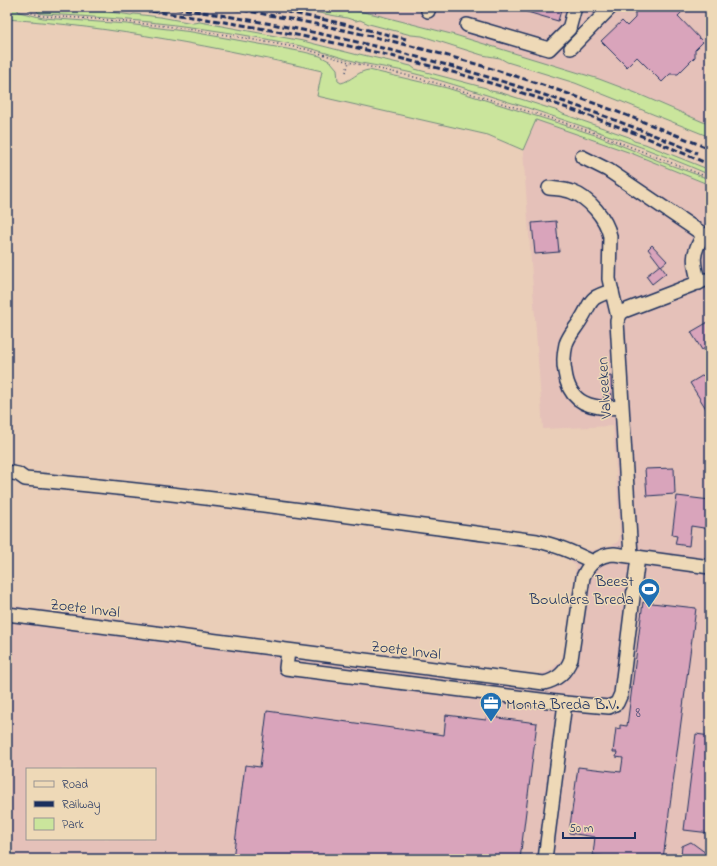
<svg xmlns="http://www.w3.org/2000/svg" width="717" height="866" font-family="'Indie Flower',sans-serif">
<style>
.built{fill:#e5c1b9;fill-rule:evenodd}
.green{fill:#cae59c;stroke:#728a7d}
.building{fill:#d9a4bb;stroke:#1b2f5e}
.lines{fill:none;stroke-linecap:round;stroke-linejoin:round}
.minor-casing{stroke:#1b2f5e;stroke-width:16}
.path{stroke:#1b2f5e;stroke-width:1.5;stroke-dasharray:1 3;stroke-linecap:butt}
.minor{stroke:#eed9b7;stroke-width:13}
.rail{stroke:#1b2f5e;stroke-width:3;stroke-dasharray:6 3;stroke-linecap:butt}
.labels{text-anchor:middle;stroke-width:3;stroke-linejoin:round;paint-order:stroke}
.number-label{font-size:14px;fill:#4a4c75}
.street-label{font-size:16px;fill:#1b2f5e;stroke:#eed9b7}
.poi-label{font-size:16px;fill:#1b2f5e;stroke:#eed9b7;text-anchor:end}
</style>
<rect width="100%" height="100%" fill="#eaceb8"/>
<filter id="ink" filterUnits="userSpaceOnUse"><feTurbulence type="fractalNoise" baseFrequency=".025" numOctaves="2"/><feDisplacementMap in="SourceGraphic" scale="8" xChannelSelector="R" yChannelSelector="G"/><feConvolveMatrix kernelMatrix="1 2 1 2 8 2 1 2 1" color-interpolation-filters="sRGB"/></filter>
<g filter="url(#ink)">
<!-- built -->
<g class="built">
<polygon points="337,7 710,7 710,125 636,93 599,79 455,35 373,14"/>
<path d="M536,120L631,153L710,185V859H7V605L532,674H537L547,672L551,670L561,660L565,652L576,566L565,557L548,551L553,538L587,550H594L615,544L619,540L620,535L613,426L543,429L523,150ZM27,769H155V839H27Z"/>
</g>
<!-- green -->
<g class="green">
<path d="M7,7H16L19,12L43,18L127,24L192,32L304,52L320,56L331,62L337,69L338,81L341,83C351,81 358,71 369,70L447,88L558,123L598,136L659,161L709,179L710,180V185L631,153L536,120L523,150L488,135L317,96L322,71C218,47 113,27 7,19Z"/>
<path d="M33,7H62L89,9L131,15L134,14L160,17L193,23L200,22L303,41L358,55L359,54L411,66L415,69L486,88L491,91L502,93L558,111L563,114L629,137L634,141L645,144L705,168L710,171V175C649,148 585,127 522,106C485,95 449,82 412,73C395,69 378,66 361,63C341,58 322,51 301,46C217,28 130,18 44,14L39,13Z"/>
<polygon points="286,7 337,7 373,14 455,35 599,79 636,93 710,125 710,137 575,83 507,62 500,58 482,55 422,36 411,35 369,24 360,20 356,21 347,18"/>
</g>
<!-- building -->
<g class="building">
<polygon points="518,7 562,7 558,21 517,9"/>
<polygon points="638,7 687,7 678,16 703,42 695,50 695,57 678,74 670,74 662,82 637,57 627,67 601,41 622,21 627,26 635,18 635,11"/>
<polygon points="556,221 559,252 535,254 532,223"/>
<polygon points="652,245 667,261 661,266 648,249"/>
<polygon points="660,265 666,273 652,284 646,276"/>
<polygon points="710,321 710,345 702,350 691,332"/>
<polygon points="710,371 710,415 690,383"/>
<polygon points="611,376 612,400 604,399 603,377"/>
<polygon points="674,468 675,494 647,496 645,469"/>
<polygon points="677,496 710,500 710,529 691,526 689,546 675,544 677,536 672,535"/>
<polygon points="643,602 696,608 663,859 609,859 609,857 593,855 595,837 569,833 578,767 621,772 623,758 616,757 617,752 613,752 616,728 620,729 620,725 627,726"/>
<polygon points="267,711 444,735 446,715 486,720 487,712 498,714 498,718 537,723 520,859 233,859 245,765 260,767"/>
<polygon points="696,734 710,736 710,833 684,830"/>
<polygon points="691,842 706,853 693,859 686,859 681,855 682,846"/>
</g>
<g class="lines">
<!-- minor casing -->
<g class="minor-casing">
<g id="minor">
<polyline points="428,11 429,7"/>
<polyline points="467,25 549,49 569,29 575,7"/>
<polyline points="571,48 611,7"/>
<polyline points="582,157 608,170 710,239"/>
<path d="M549,188C557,189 565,189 572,192C589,198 606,218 610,236L609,279L618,317"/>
<path d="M699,283C693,263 691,253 704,235"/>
<path d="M612,291C587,298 593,301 580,321C575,329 569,335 566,344C564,353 563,363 565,372C569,404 592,410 621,407"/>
<path d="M7,472L18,474L25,479C196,494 367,519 537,541C557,545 575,553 593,562"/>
<polyline points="631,556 617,321 621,313 624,311 705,280 710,280"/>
<path d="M7,614L544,683C557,680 566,672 571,659L583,577C589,563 598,555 614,554L710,567"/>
<polyline points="288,651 286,668 565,703 609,707 617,703 621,694 638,557"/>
<polyline points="545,859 565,703"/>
</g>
</g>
<!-- path -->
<g class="path">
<polyline points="26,7 32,13 43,16 97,19 174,27 227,35 305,49 349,62 414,77 447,86 559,121 598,134 710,178"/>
<polyline points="346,72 349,62"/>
</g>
<!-- minor -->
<use href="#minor" class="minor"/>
<!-- rail -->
<g class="rail">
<path d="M116,7C318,30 525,81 710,165"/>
<path d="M167,7C350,32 528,81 697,153"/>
<path d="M225,7C305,21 384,37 462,60C547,84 629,115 710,149"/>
<polyline points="287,12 335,22 406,39"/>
</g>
</g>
</g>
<!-- icons -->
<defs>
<g id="stadium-pin" transform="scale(1.15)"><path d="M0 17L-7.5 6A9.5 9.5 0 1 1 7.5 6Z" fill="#1f6fb2" stroke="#eed9b7"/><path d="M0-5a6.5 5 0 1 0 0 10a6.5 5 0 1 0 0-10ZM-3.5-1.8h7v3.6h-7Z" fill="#fff"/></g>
<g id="office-pin" transform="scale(1.15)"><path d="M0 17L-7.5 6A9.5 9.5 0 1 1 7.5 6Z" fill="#1f6fb2" stroke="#eed9b7"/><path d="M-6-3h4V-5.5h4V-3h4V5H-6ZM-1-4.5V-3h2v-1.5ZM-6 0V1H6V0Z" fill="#fff"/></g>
</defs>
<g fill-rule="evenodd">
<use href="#stadium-pin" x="649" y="589"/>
<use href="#office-pin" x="491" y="703"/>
</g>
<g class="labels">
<!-- number labels -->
<g class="number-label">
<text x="638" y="717">8</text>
</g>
<!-- street labels -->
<g class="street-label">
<text transform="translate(603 388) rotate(-94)" y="6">Valveeken</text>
<text transform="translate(85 607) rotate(7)" y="6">Zoete Inval</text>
<text transform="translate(406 649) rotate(7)" y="6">Zoete Inval</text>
</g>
<!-- poi labels -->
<g class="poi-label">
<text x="634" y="586">Beest<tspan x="634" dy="18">Boulders Breda</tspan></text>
<text x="506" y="709" text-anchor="start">Monta Breda B.V.</text>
</g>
</g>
<!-- margin -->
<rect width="717" height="866" fill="none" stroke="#eed9b7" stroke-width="24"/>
<rect x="12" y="12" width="693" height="842" fill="none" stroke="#1b2f5e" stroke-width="1.5" filter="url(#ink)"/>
<!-- legend -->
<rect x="26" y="768" width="130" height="72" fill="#eed9b7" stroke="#9a9593"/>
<rect x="34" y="781" width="20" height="6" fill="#eed9b7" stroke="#9a9593"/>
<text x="62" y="788" font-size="12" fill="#1b2f5e">Road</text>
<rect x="34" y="801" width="20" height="6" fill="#1b2f5e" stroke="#9a9593"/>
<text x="62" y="808" font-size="12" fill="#1b2f5e">Railway</text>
<rect x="34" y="818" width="20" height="12" fill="#cae59c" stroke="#9a9593"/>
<text x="62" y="828" font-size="12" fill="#1b2f5e">Park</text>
<!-- scale -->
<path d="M563 832v6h72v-6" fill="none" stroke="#1b2f5e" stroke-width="2"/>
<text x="569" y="832" font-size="12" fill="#1b2f5e" stroke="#eed9b7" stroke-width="3" paint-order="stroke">50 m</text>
</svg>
